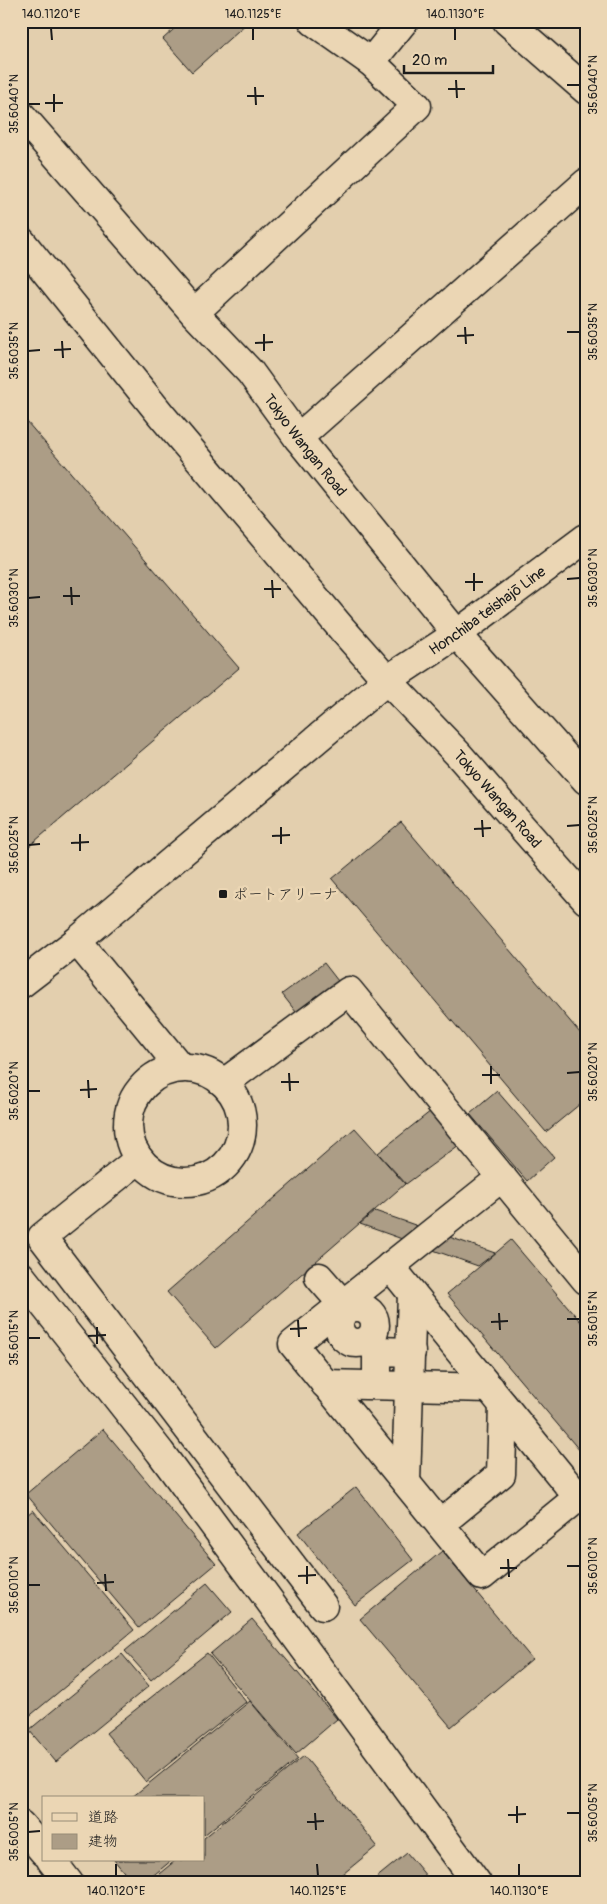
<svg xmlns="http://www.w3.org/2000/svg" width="607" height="1904" font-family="Pangolin,'Klee One',sans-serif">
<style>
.building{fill:#ac9d86;stroke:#1c1c1c}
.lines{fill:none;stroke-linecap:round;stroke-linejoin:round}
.minor-casing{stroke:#1c1c1c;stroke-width:31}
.major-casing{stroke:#1c1c1c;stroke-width:31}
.highway-casing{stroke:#1c1c1c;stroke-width:31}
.minor{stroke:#ebd6b4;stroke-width:28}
.major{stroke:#ebd6b4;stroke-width:28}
.highway{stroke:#ebd6b4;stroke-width:28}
.ticks{fill:none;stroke:#1c1c1c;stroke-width:2}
.poi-dot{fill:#1c1c1c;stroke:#ebd6b4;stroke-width:2}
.labels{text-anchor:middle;stroke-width:5;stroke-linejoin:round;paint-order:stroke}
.street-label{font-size:15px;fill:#1c1c1c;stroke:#ebd6b4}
.poi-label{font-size:15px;fill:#1c1c1c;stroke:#ebd6b4;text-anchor:start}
.neatline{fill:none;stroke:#1c1c1c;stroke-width:2}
.ticks-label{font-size:12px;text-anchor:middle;fill:#1c1c1c}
</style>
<rect width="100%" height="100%" fill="#e3cfae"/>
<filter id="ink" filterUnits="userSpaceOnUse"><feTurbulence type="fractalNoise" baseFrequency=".02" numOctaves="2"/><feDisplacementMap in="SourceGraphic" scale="10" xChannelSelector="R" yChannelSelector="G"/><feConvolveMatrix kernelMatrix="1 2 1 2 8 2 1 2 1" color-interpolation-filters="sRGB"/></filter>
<g filter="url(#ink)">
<!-- building -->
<g class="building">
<polygon points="171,21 247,21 248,22 192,72 163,39 174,29 169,23"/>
<polygon points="21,415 239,668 21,853"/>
<polygon points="401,822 586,1040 586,1099 546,1132 332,879"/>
<polygon points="324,963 338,981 296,1012 282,994"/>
<polygon points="497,1091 554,1157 527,1181 470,1114"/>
<polygon points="431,1111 459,1145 406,1184 378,1153"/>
<polygon points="355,1128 405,1184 216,1348 167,1292"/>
<polygon points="375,1211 495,1253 478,1266 360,1224"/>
<polygon points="511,1240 586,1328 586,1458 447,1294"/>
<polygon points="103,1429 216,1564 139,1628 26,1494"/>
<polygon points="356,1487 413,1560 355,1605 298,1533"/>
<polygon points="33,1510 134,1630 21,1723 21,1520"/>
<polygon points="442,1551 532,1659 451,1727 360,1619"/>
<polygon points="207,1583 232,1612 151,1680 125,1651"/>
<polygon points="252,1619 337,1719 296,1754 210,1654"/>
<polygon points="207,1653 246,1702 146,1782 106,1733"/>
<polygon points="122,1654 149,1686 56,1762 29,1730"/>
<polygon points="250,1701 298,1759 204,1835 204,1798 131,1798"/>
<polygon points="304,1756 377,1846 332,1883 148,1883 176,1860 204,1860 204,1838"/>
<polygon points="407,1853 432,1883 370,1883"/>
<polygon points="114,1860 172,1860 144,1883 133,1883"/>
</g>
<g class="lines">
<!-- minor casing -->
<g class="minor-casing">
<g id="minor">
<polyline points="507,21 586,90"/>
<polyline points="371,62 404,21"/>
<polyline points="194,313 417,106 371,62 313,21"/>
<polyline points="298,438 586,183"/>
<polyline points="77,941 181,1068"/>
<polyline points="21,984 77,941 387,680"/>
<circle cx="185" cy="1125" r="57"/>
<polyline points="224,1083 349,991 586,1280"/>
<polyline points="139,1159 42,1237 323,1606"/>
<polyline points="502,1177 293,1344 482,1576 586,1491"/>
<polyline points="390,1266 578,1497"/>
<polyline points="21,1276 160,1452 477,1883"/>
<polyline points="319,1277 347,1309"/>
<circle cx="357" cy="1325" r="18"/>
<polyline points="325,1384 490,1388"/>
<polyline points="377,1384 377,1351 411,1352"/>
<polyline points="406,1482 412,1293"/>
<polyline points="440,1524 501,1474 503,1405"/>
<polyline points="21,1825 44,1852"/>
<polyline points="51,1860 69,1883"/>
</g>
</g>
<!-- major casing -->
<g class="major-casing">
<g id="major">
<path id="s1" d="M387,680L457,634L586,538"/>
</g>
</g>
<!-- highway casing -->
<g class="highway-casing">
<g id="highway">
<path id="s2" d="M21,115L194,313L250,372L298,438L457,634L586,780"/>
<path id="s3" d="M21,241L162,416L342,629L387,680L458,754L586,900"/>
</g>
</g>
<!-- minor -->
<use href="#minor" class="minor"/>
<!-- major -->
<use href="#major" class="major"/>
<!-- highway -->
<use href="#highway" class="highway"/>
</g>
</g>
<!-- ticks -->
<path class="ticks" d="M51,28L52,40M253,28V40M455,28V40M456,80L457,98M567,85H580M255,87L256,105M448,89H465M54,94V112M247,96H264M45,103H63M28,104H40M465,327L466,344M567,332H580M264,334V351M457,336L474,335M62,341L63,358M255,343L273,342M54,350L71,349M28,351L40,350M474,573V591M567,579L580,578M272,580L273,598M465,582H483M71,587L72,605M264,589H281M63,596H80M28,598L40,597M482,820L483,837M567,826L580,825M281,827V844M474,829L491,828M80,834V851M272,836L290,835M71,843L89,842M28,845L40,844M491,1066V1084M289,1073L290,1091M567,1073L580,1072M482,1075H500M88,1080L89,1098M281,1082H299M80,1090L97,1089M28,1091H40M499,1313L500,1330M567,1319H580M298,1320L299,1337M491,1322L508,1321M97,1327V1344M290,1329L307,1328M88,1336L106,1335M28,1338H40M508,1559L509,1577M307,1566V1584M567,1566H580M500,1568H517M105,1574L106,1591M298,1576L316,1575M97,1583L114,1582M28,1585H40M517,1806V1823M315,1813L316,1830M567,1813H580M508,1815L526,1814M307,1822L324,1821M28,1832L40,1831M116,1864V1876M317,1864L318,1876M519,1864V1876"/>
<!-- markers -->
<rect class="poi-dot" x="218" y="889" width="10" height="10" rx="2.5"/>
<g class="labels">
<!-- street labels -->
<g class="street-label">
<text dy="5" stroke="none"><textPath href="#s2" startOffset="436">Tokyo Wangan Road</textPath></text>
<text dy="5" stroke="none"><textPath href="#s1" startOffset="122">Honchiba teishajō Line</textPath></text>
<text dy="5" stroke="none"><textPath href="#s3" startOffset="734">Tokyo Wangan Road</textPath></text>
</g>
<!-- poi labels -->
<g class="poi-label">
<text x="233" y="899">ポートアリーナ</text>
</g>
</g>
<!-- margin -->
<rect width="607" height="1904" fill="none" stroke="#ebd6b4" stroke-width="55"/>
<!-- legend -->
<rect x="42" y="1796" width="162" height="65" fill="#ebd6b4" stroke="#988c77"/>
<rect x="52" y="1813" width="25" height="8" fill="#ebd6b4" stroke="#988c77"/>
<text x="88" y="1822" font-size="15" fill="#1c1c1c">道路</text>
<rect x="52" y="1834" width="25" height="15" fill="#ac9d86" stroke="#988c77"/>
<text x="88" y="1846" font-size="15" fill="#1c1c1c">建物</text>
<!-- scale -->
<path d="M404 65v8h89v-8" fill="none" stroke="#1c1c1c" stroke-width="2.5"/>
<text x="412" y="65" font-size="15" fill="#1c1c1c" stroke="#ebd6b4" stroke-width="4" paint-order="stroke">20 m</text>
<rect x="28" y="28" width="552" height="1848" class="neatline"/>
<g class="ticks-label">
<text x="51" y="18">140.1120°E</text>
<text x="253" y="18">140.1125°E</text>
<text x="455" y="18">140.1130°E</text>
<text transform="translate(593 85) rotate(-90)" y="4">35.6040°N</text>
<text transform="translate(14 104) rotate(-90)" y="4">35.6040°N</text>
<text transform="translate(593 332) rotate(-90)" y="4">35.6035°N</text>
<text transform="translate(14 351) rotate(-90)" y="4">35.6035°N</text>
<text transform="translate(593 578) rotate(-90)" y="4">35.6030°N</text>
<text transform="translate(14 598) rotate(-90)" y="4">35.6030°N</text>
<text transform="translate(593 825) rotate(-90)" y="4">35.6025°N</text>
<text transform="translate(14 845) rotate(-90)" y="4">35.6025°N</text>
<text transform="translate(593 1072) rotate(-90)" y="4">35.6020°N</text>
<text transform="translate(14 1091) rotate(-90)" y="4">35.6020°N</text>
<text transform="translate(593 1319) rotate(-90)" y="4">35.6015°N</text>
<text transform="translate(14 1338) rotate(-90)" y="4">35.6015°N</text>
<text transform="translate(593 1566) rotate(-90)" y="4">35.6010°N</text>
<text transform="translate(14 1585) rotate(-90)" y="4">35.6010°N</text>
<text transform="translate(593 1813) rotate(-90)" y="4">35.6005°N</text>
<text transform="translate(14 1832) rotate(-90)" y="4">35.6005°N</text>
<text x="116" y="1895">140.1120°E</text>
<text x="318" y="1895">140.1125°E</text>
<text x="519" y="1895">140.1130°E</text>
</g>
</svg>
